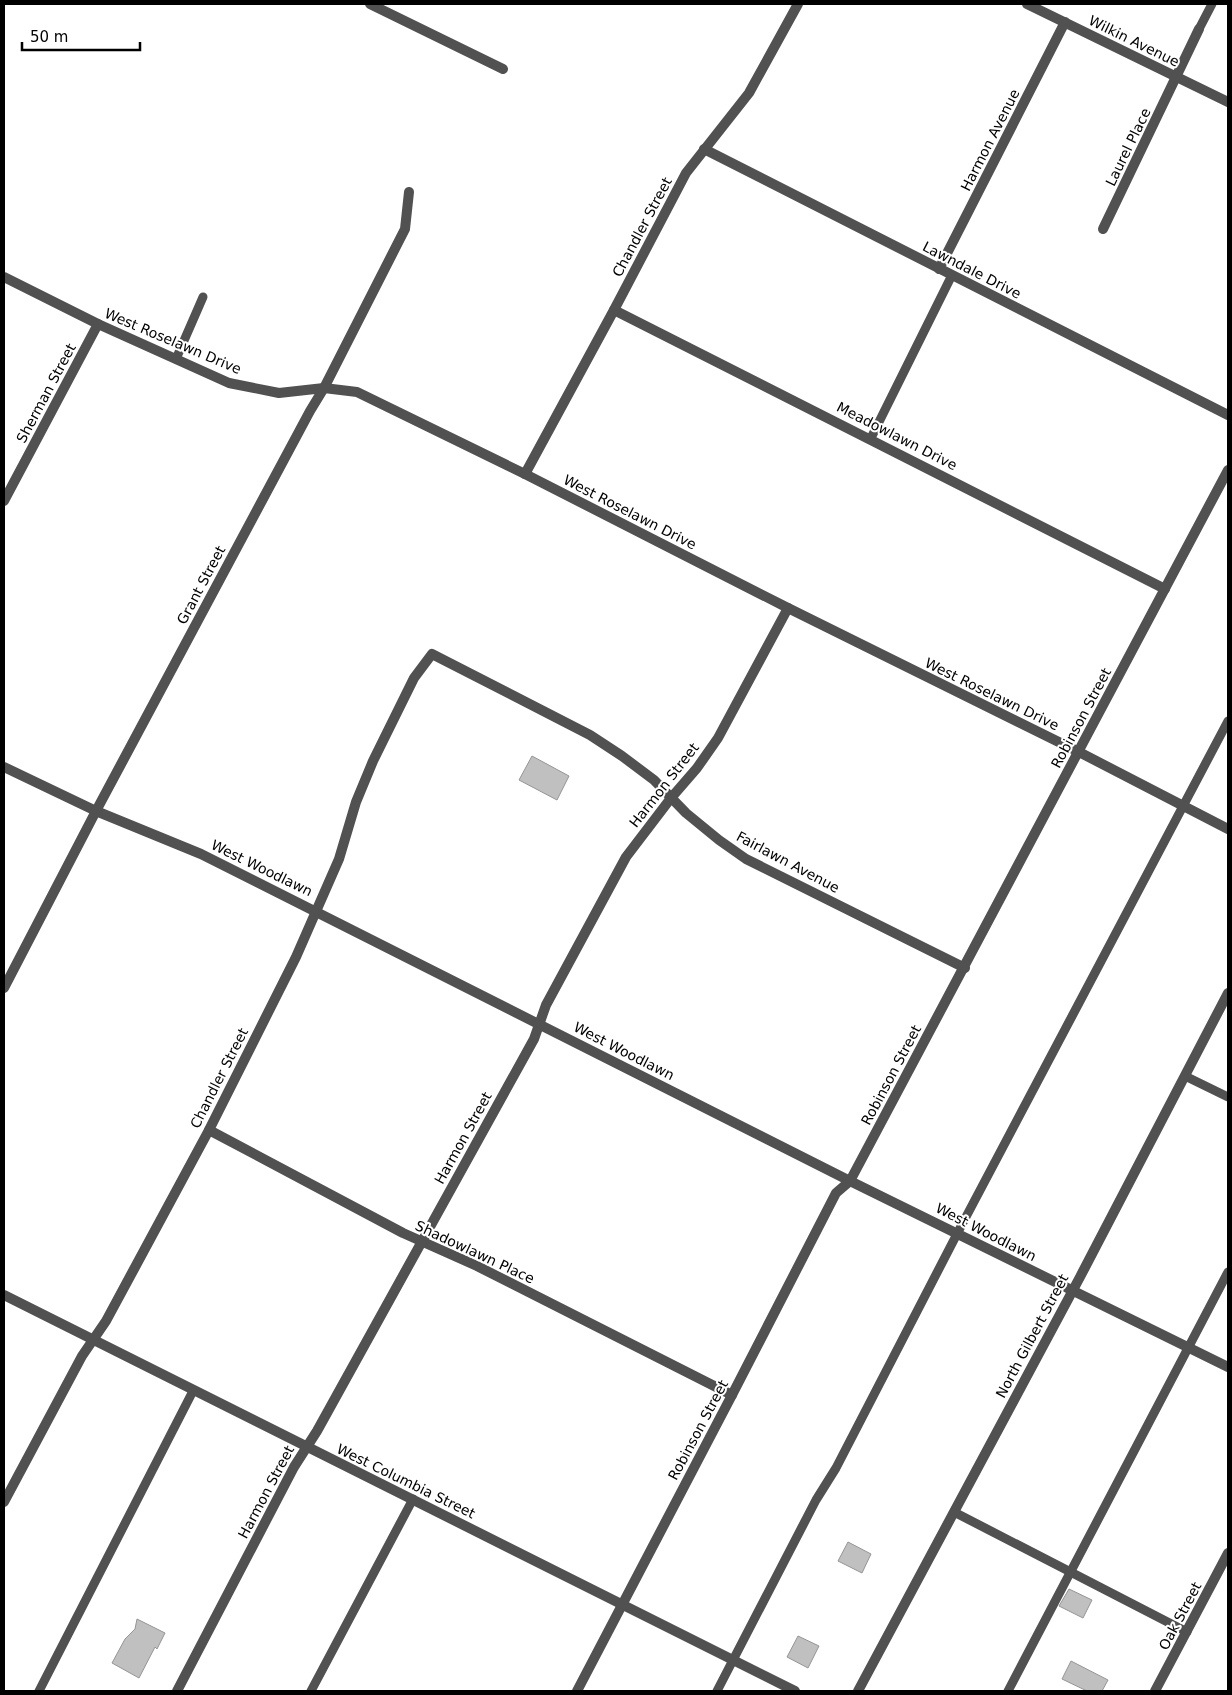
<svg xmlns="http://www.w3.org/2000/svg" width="1232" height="1695" font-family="'DejaVu Sans',sans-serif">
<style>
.building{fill:#c0c0c0;stroke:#959595}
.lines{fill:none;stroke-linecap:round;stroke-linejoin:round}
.service{stroke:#515151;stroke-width:9}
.minor{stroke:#515151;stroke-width:10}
.labels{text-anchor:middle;stroke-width:4;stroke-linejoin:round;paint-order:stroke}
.street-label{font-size:14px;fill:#000;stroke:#fff}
</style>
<rect width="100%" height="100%" fill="#fff"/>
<!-- building -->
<g class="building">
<polygon points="532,756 569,776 557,800 519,780"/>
<polygon points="848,1542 871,1554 862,1573 838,1561"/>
<polygon points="1069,1589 1092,1600 1083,1618 1059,1606"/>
<polygon points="137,1619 165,1633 157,1649 155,1647 139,1678 112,1663 125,1639 135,1629"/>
<polygon points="798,1636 819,1646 808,1668 787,1657"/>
<polygon points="1071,1661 1108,1680 1102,1691 1087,1691 1062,1679"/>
</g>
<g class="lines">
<!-- service -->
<g class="service">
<polyline points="1199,29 1212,4"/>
<polyline points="176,359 203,297"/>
<polyline points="871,438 952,275"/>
<polyline points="1185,1076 1228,1097"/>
<polyline points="954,1512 1187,1632"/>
<polyline points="39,1691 193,1391"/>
<polyline points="311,1691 413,1499"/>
<polyline points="717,1691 816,1500 836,1468 958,1232 1228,721"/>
<polyline points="1008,1691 1228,1272"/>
</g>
<!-- minor -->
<g class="minor">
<polyline points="370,4 503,69"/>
<polyline points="1027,4 1228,102"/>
<polyline points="704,149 1228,415"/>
<polyline points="1103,229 1199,29"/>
<polyline points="939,269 1065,22"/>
<polyline points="4,277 98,324 229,383 279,393 324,388 357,392 525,474 788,608 1079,752 1228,829"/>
<polyline points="614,310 1165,589"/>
<polyline points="525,474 614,310 686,173 749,93 798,4"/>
<polyline points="4,501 98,324"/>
<polyline points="4,767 96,811 201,854 850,1181 1228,1367"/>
<polyline points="4,988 96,811 310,411 324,388 405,229 409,192"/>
<polyline points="209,1130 403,1233 477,1266 732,1395"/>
<polyline points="4,1295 795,1691"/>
<polyline points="4,1502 82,1356 106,1321 209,1130 296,957 339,859 356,802 373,761 414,678 432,654 590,735 622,756 654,780 686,813 719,840 746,859 965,968"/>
<polyline points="177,1691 294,1467 317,1431 534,1039 546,1005 626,857 671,798 697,768 718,738 788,608"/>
<polyline points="577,1691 732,1395 836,1193 850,1181 1228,470"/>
<polyline points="858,1691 1080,1277 1228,993"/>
<polyline points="1155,1691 1228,1553"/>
</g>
</g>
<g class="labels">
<!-- street labels -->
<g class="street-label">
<text transform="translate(1134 41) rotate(26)" y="5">Wilkin Avenue</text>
<text transform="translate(990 140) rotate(-63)" y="5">Harmon Avenue</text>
<text transform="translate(1128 147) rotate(-64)" y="5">Laurel Place</text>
<text transform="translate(642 227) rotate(-62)" y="5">Chandler Street</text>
<text transform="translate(972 270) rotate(27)" y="5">Lawndale Drive</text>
<text transform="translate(173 341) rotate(23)" y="5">West Roselawn Drive</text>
<text transform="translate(46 393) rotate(-62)" y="5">Sherman Street</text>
<text transform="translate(897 436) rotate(27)" y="5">Meadowlawn Drive</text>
<text transform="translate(630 512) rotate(27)" y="5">West Roselawn Drive</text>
<text transform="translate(201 585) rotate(-62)" y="5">Grant Street</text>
<text transform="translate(992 694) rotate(26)" y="5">West Roselawn Drive</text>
<text transform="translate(1081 718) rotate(-62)" y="5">Robinson Street</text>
<text transform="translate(664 785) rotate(-52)" y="5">Harmon Street</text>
<text transform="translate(788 862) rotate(28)" y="5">Fairlawn Avenue</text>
<text transform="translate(262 868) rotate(26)" y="5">West Woodlawn</text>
<text transform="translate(624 1051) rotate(27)" y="5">West Woodlawn</text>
<text transform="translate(891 1075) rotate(-62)" y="5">Robinson Street</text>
<text transform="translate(219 1078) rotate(-63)" y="5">Chandler Street</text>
<text transform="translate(463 1138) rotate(-61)" y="5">Harmon Street</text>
<text transform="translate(986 1232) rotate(27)" y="5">West Woodlawn</text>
<text transform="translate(475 1252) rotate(25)" y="5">Shadowlawn Place</text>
<text transform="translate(1032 1336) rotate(-62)" y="5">North Gilbert Street</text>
<text transform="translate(698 1430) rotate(-62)" y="5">Robinson Street</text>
<text transform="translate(406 1481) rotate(26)" y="5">West Columbia Street</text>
<text transform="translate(266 1492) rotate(-62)" y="5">Harmon Street</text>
<text transform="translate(1180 1616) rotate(-62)" y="5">Oak Street</text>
</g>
</g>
<!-- border -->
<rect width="1232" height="1695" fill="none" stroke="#000000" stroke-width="10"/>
<!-- scale -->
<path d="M22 42v8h118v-8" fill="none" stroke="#000000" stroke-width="2.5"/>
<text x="30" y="42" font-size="15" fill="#000000" stroke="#ffffff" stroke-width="4" paint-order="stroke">50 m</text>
</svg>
